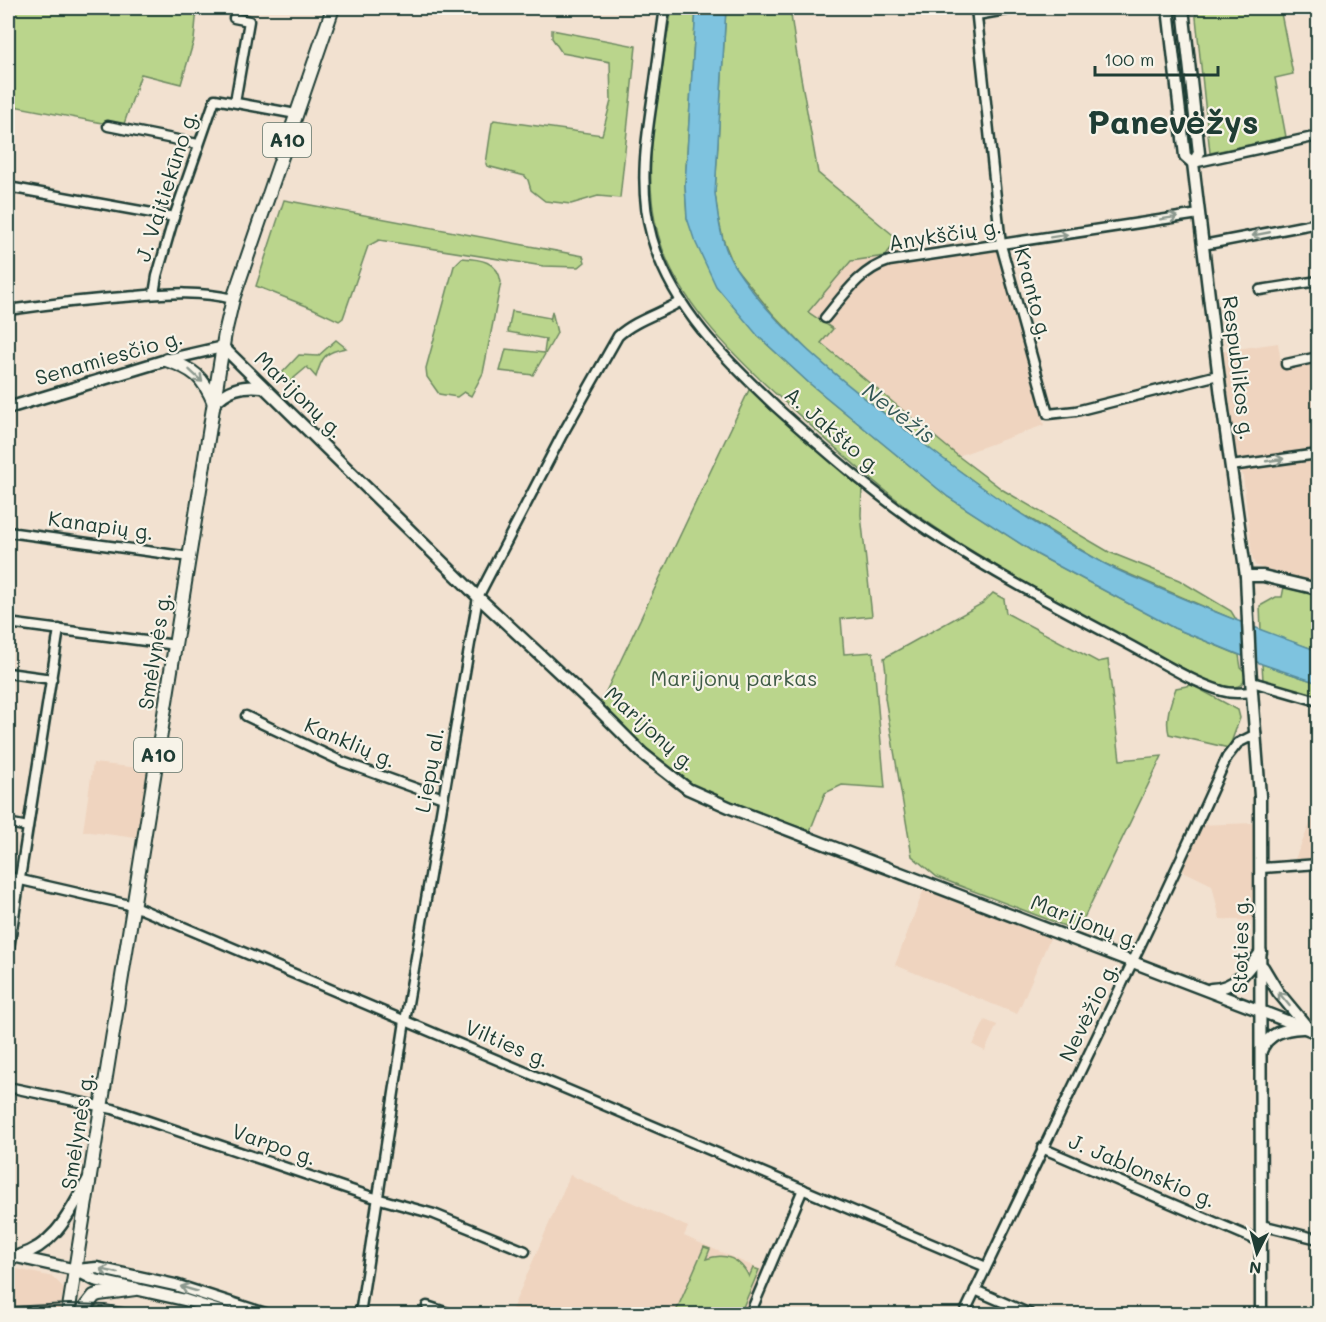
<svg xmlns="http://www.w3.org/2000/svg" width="1326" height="1322" font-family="Mali,sans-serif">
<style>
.built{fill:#efd4bf}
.green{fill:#bad58c;stroke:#6c8960;stroke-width:1.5}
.water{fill:#7ec3df;stroke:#588d9b;stroke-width:1.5}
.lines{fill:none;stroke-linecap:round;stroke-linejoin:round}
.minor-casing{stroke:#1f3d34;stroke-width:13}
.major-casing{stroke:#1f3d34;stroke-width:15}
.highway-casing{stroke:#1f3d34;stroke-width:16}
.minor{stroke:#f7f3e8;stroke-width:8}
.major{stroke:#f7f3e8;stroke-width:10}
.highway{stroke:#f7f3e8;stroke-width:12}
.rail{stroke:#1f3d34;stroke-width:2}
.oneway{stroke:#8b988e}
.labels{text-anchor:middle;stroke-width:4.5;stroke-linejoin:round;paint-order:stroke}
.shield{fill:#f7f3e8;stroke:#60746a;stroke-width:1.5}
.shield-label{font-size:20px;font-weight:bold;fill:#1f3d34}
.street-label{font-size:21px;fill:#1f3d34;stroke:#f7f3e8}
.park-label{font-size:21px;fill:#3e5b46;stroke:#f7f3e8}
.water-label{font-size:22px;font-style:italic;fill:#325856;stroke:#f7f3e8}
.town-label{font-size:33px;font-weight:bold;fill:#1f3d34;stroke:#f7f3e8}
</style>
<rect width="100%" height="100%" fill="#f2e1d0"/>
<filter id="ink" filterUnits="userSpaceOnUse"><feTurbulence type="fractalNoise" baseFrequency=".0167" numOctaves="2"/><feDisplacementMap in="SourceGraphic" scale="12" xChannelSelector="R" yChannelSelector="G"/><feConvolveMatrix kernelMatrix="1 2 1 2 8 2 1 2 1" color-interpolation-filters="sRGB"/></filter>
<g filter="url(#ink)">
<!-- built -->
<g class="built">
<polygon points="898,239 907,262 998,250 1044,425 958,456 821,342 808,312 851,261 885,256"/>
<polygon points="1278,343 1282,369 1318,363 1318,584 1263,568 1255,565 1252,556 1243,476 1238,463 1223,351"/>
<polygon points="93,763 149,769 136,838 83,831"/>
<polygon points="1318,805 1318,851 1315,859 1294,861"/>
<polygon points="1255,823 1258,921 1220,919 1212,885 1177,868 1197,825"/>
<polygon points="924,889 1051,936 1017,1014 895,965"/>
<polygon points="985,1020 997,1025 985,1051 973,1045"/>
<polygon points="570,1175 688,1227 684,1236 764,1271 746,1314 510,1314"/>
<polygon points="8,1267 53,1277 64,1288 59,1314 8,1314"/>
</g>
<!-- green -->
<g class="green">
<polygon points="8,8 197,8 194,40 181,84 141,74 123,127 8,105"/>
<path d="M672,8H696L685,185L687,218L758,336L809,383L948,497L1038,555L1174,628L1239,655L1241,668L1245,672C1246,696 1220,685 1206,680C1114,632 1022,585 936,528C879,490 829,442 778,396C732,354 674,297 658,234C639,163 661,79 672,8Z"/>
<polygon points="726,8 790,8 796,50 818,173 898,239 885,256 851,261 808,312 833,329 821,343 958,456 1003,490 1109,552 1179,580 1231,611 1237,621 1101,562 1001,501 935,453 845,383 811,354 772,313 734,266 723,239 718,217 715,193"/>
<polygon points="1195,8 1280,8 1293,74 1275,78 1286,137 1210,153"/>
<polygon points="552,30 636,46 620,198 598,196 571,204 545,201 531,190 528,180 525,176 487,166 486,164 492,123 494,120 602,135 611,101 610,62 562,53 552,38"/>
<polygon points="284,200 583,256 585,262 579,267 543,266 379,240 368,246 343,318 339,321 314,309 256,286"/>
<path d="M462,258C480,259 498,261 501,282L483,373L471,396L464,392L457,397L439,394L427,377L426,368L454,266Z"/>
<polygon points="512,311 550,318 550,322 552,311 557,333 533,375 500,371 506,349 544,353 546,339 508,332"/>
<path d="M336,340L346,348C325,352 322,356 316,377L307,367L288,383L280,375L299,355L318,356Z"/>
<path d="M750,388L862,487L861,515L872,616L841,619L844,654L873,652L885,788L842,785L825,793L810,831C769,816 709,799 674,774C646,754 624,727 600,704Z"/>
<polygon points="1284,587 1318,596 1318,651 1261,631 1260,606 1276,597 1282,597"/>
<polygon points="993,593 1004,599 1006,613 1098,662 1108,660 1120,760 1162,756 1080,926 1075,930 937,877 912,856 885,698 886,672 884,658 983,603"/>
<polygon points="1262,664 1318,683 1318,699 1263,680"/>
<path d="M1192,685L1238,710L1240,718L1229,748L1169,734C1165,718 1170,704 1176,688Z"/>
<path d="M704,1247L710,1249L706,1259C725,1252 741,1259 749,1277L753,1268L759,1270L740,1314H675Z"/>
<polygon points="95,1307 146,1314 91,1314"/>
</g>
<!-- water -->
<path class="water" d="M696,8H726L715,193C718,218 721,246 735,267C775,328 837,377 894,421C959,472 1027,522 1100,561C1117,571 1136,578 1154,586C1208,610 1263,631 1318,651V683L1262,664L1174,628L1038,555L948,497L809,383L758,336L716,286L694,239L687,218L685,185Z"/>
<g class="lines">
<!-- minor casing -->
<g class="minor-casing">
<g id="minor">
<path d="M665,8C661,34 658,61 654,88C646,138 638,188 652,238C672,308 725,359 776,407C825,451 875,495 929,531C990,571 1054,605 1118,639C1152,656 1186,680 1222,691C1232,694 1242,693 1252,692"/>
<polyline points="976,8 1001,245 1048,414 1076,411 1218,375"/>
<polyline points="977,15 1017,8"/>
<polyline points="234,18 249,21 235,102"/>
<polyline points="108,126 198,144"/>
<polyline points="1193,163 1318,136"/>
<polyline points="8,187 174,217"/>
<polyline points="1203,245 1318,223"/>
<polyline points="1260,290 1318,281"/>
<polyline points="154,294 157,276 174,217 215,99 296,114"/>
<path d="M8,310C50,304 93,299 136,296C168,293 201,291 233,299"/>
<path d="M825,318C844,295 860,270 889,261L1199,214"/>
<polyline points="1286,364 1318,357"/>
<polyline points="1231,466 1318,454"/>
<polyline points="8,532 190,557"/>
<polyline points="8,623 176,645"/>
<polyline points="8,673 52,679"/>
<polyline points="1252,682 1318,701"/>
<polyline points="246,716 343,762 443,798"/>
<polyline points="8,823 28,827"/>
<polyline points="1262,868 1318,864"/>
<polyline points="8,877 134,906 986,1267"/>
<polyline points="8,955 59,629"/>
<polyline points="8,1087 113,1109 369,1196 434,1214 525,1251"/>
<polyline points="1042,1148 1261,1242"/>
<polyline points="1261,1225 1318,1239"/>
<polyline points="975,1290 1030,1314"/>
<polyline points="427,1306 451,1314"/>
<path d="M360,1314L405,1021L478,597L562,435L618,336C635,320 662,313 681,301"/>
<polyline points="750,1314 803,1189"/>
<path d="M964,1314C1052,1129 1143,945 1227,757L1238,743L1256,734"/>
</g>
</g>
<!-- major casing -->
<g class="major-casing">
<g id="major">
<polyline points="1168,8 1185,156 1193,163"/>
<polyline points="1183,8 1199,153 1193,163 1221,396 1246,576 1250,666 1260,796 1261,1314"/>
<path d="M214,404C227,389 242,385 262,387"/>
<polyline points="8,408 166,360 223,347 478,597 596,707 643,754 688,789 731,808 1318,1033"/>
<polyline points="1246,576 1263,576 1318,589"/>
<polyline points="1263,967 1278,992 1307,1027"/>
<path d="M1211,989C1235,989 1248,970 1261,952"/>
<path d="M1261,1051C1268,1033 1284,1029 1302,1028"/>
<polyline points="8,1255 76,1270 95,1280 185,1300 229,1314"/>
<path d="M18,1256C57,1244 69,1213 88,1180"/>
<polyline points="76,1270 97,1268 175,1285 265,1314"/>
</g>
</g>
<!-- highway casing -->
<g class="highway-casing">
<g id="highway">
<path d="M166,360C194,369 203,377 214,403"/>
<polyline points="68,1314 225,333 233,299 333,8"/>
<polyline points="80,1314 94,1296 99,1294 135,1289"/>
</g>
</g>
<!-- minor -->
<use href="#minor" class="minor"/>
<!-- major -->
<use href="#major" class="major"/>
<!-- highway -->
<use href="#highway" class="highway"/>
<!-- rail -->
<polyline class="rail" points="8,1307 69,1304 105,1305 162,1314"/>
</g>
<!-- one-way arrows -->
<defs><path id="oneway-shaft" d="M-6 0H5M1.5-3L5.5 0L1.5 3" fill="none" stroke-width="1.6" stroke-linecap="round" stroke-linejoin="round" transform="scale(1.5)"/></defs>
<g class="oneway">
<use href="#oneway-shaft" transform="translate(1169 218) rotate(-9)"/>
<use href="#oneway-shaft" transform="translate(1261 234) rotate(169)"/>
<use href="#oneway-shaft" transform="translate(1059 236) rotate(-9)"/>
<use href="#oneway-shaft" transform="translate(196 376) rotate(43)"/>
<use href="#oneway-shaft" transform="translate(1275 460) rotate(-8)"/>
<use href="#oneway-shaft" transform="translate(1284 999) rotate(-129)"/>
<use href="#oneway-shaft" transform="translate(109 1271) rotate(-167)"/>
<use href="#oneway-shaft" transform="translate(189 1289) rotate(-164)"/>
</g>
</g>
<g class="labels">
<!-- shield labels -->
<g class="shield">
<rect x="263" y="123" width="48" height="34" rx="4.5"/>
<rect x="134" y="738" width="48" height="34" rx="4.5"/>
</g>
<g class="shield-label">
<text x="287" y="147">A10</text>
<text x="158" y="762">A10</text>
</g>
<!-- street labels -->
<g class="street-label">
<text transform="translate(167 186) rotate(-72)" y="7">J. Vaitiekūno g.</text>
<text transform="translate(945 235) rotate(-9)" y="7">Anykščių g.</text>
<text transform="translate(1033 294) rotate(75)" y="7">Kranto g.</text>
<text transform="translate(109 358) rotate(-16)" y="7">Senamiesčio g.</text>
<text transform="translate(1238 368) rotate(83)" y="7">Respublikos g.</text>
<text transform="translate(299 395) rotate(44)" y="7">Marijonų g.</text>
<text transform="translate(833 431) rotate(41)" y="7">A. Jakšto g.</text>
<text transform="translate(101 526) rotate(8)" y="7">Kanapių g.</text>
<text transform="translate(155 651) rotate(-81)" y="7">Smėlynės g.</text>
<text transform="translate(650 729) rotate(42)" y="7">Marijonų g.</text>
<text transform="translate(350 743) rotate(23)" y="7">Kanklių g.</text>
<text transform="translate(430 770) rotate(-80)" y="7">Liepų al.</text>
<text transform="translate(1085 922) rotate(21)" y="7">Marijonų g.</text>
<text transform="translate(1241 945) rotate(-89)" y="7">Stoties g.</text>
<text transform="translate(1089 1012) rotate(-64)" y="7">Nevėžio g.</text>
<text transform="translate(507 1044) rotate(23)" y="7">Vilties g.</text>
<text transform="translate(78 1131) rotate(-81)" y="7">Smėlynės g.</text>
<text transform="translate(274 1145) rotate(19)" y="7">Varpo g.</text>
<text transform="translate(1142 1171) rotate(23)" y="7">J. Jablonskio g.</text>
</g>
<!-- park labels -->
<g class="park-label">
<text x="734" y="686">Marijonų parkas</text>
</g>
<!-- water labels -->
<g class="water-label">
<text transform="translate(899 413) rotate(37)" y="8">Nevėžis</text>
</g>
<!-- town labels -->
<g class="town-label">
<text x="1173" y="134">Panevėžys</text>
</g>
</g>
<!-- margin -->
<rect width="1326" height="1322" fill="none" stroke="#f7f3e8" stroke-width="30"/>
<rect x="15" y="15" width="1296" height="1292" fill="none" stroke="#1f3d34" stroke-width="2" filter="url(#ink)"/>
<!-- north arrow -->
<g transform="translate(1257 1253) rotate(186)" stroke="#f7f3e8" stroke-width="4.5" paint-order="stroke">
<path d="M0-4.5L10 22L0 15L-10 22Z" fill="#1f3d34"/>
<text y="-9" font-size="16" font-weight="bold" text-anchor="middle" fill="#1f3d34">N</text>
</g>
<!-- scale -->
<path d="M1095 66v9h123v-9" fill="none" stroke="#1f3d34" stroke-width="3"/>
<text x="1104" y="66" font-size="18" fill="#1f3d34" stroke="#f7f3e8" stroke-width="4.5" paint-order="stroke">100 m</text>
</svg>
